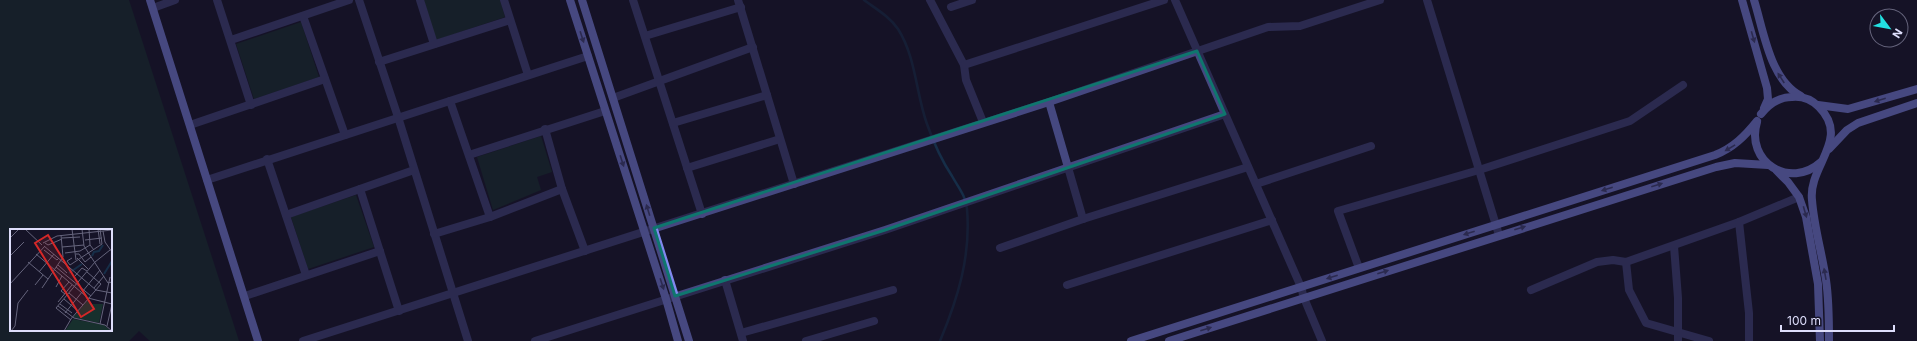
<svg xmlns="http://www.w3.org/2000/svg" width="1917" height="341" font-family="Inter,sans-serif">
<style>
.green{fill:#17302d;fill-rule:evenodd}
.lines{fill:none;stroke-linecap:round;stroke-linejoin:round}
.stream{stroke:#162e48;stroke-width:2.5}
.street{stroke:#454880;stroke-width:8}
.secondary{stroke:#8189ee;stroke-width:8}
.oneway{fill:#464881}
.marked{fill:none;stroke:#0f766e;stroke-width:3;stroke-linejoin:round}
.inset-river{fill:none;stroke:#162e48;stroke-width:2}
.inset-road{fill:none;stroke:#65647c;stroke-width:1}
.view{fill:#d62828;fill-opacity:0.15;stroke:#d62828;stroke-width:2}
.inset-edge{fill:none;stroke:#dedefb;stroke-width:2}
</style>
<rect width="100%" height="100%" fill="#151327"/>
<!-- green -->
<g class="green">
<path d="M0,0H129L239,341H150L139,331L129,341H0ZM11,230H111V330H11Z"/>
<polygon points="424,0 500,0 505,17 436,40"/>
<polygon points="301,22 319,77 254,99 236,44"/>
<polygon points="541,136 552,172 537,177 541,190 493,210 477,157"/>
<polygon points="356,195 374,247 308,269 291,217"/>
</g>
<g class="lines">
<!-- stream -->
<path class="stream" d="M864,0C876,9 889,16 898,29C916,57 916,94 927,124C933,141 942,161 952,176C958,187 966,196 967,209C971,256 958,298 940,341"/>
<!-- street -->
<g class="street">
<polyline points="217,0 251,105"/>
<polyline points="359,0 398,117 468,341"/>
<polyline points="420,0 434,44"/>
<polyline points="504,0 528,75"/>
<polyline points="633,0 702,214"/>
<polyline points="738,0 794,184"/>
<polyline points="930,0 964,65 966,80 983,122"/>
<polyline points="1175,0 1301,287 1304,298 1322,341"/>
<polyline points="1427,0 1499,235"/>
<polyline points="951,7 972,0"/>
<polyline points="153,8 175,0"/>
<polyline points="303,16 345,135"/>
<polyline points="645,36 741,7"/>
<polyline points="231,40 349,0"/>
<polyline points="379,62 510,20"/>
<polyline points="964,65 1164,0"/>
<polyline points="613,98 753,47"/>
<polyline points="450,101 490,217"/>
<polyline points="1049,102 1083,219"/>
<polyline points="673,123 767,95"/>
<polyline points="190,125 325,79"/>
<polyline points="545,129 562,189 585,251"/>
<polyline points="469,155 605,111"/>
<polyline points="267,159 306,275"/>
<polyline points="687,168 780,139"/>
<polyline points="207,180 588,56"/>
<polyline points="1256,184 1371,146"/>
<polyline points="360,189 399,311"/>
<polyline points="286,215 414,170"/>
<polyline points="434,234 490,217 562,189"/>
<polyline points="1674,246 1678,298 1678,341"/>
<polyline points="1000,248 1083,219 1248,167"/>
<polyline points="1626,262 1629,290 1646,323 1709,341"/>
<polyline points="1359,268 1338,211 1479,170 1630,121 1683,85"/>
<polyline points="725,280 743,341"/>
<polyline points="1067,285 1272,220"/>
<polyline points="1531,290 1597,262 1613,260 1626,262 1739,222"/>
<polyline points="245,296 380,251"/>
<polyline points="741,333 893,290"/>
<polyline points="303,341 1049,102 1268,27 1300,26 1380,0"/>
<polyline points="535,341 885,230 1225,114"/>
<polyline points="806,341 874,321"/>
<polyline points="1749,341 1749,313 1739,222 1799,197"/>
</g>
<!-- secondary -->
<g class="secondary">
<polyline points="150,0 258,341"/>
<polyline points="570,0 666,299 678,341"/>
<polyline points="582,0 689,341"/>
<polyline points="1742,0 1767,88 1768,99 1764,108"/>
<path d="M1754,0C1764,32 1770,80 1801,96"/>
<polyline points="1818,105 1848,109 1917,89"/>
<path d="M1761,114C1769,104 1779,97 1792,97C1802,96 1812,100 1819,107C1851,139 1808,166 1812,200C1814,227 1822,253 1826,280C1829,300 1829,321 1829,341"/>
<path d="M1757,122C1745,162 1790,190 1821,162"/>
<polyline points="1829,149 1847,130 1858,123 1917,103"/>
<polyline points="1777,171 1788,182 1799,197 1806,217 1818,284 1820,341"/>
<path d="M1131,341L1715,155C1733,148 1745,136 1757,121"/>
<polyline points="1169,341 1716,167 1735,163 1768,165"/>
</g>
</g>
<!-- one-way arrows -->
<defs><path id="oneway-solid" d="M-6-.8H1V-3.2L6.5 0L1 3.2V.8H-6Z"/></defs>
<g class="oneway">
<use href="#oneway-solid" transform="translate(582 37) rotate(72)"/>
<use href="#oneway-solid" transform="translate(1753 37) rotate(74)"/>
<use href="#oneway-solid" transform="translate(1781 78) rotate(-123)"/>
<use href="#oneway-solid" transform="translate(1880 100) rotate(163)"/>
<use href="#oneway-solid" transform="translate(1730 148) rotate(149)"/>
<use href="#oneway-solid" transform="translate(622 161) rotate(72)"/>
<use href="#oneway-solid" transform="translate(1657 185) rotate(-17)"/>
<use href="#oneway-solid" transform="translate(1607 189) rotate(163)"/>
<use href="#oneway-solid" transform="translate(648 210) rotate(-107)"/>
<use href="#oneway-solid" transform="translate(1805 212) rotate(74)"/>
<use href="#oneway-solid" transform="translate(1520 228) rotate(-18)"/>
<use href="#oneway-solid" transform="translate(1469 233) rotate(162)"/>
<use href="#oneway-solid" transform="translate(1383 272) rotate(-18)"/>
<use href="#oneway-solid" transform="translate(1825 274) rotate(-100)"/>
<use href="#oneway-solid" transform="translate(1332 277) rotate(162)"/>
<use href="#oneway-solid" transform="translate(662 284) rotate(72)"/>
<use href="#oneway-solid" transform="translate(1206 329) rotate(-18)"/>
</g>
<!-- marked area -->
<path d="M0 0H1917V341H0ZM1197,51L1225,114L885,230L675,296L654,228Z" fill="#151327" fill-opacity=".55" fill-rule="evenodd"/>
<path class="marked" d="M1197,51L1225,114L885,230L675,296L654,228Z"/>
<!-- overview -->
<g transform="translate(10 229)">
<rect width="102" height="102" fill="#151327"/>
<path d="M79,70L81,75H93L89,94L63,88ZM63,90L94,96L101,102H55Z" fill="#17302d"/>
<path class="inset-river" d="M82,27L84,23L89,22L93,16M59,44L72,35M94,45L102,32"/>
<path class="inset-road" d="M15,0L32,16M62,0L66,31M72,0L74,17L98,54L102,53M79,0L80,16L84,21M88,0L90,15M93,2L95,13L102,23M0,9L9,0M52,9L70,8M75,11L92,9M33,14L47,7L102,1M35,14L38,16L52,10M34,17L86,61L102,64M52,18L74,16M34,21L47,31L49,29M55,24L70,22L80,16M26,25L78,69L102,75M66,25H69L75,33L81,28M1,26L14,13M62,29L57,32L60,36L92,15L90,0M67,29L78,40M18,33L38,50M48,36L57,44M46,38L81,67M29,43L44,25M65,47L72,39L77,42M0,55L35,17M25,56L33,46M46,58L52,47M32,59L53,28L51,6M84,59L94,47M59,64L73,76M55,65L51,62L59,53M54,70L68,82M48,73L62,56M50,75L62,84M48,77L64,89L95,96L102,102M55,84L90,41M60,91L91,55L77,43M61,91L46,79L85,33L100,21M90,95L100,48M97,97L102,75M1,102L5,97L8,74L18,61M54,102L61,90"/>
<path class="view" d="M38,6L84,80L71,88L25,14Z"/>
<rect width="102" height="102" class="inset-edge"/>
</g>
<!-- north arrow -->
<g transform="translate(1889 28) rotate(122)"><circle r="19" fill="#151327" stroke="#65647c"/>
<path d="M0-3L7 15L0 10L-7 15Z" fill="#22e1e2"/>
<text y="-6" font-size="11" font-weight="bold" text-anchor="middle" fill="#dedefb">N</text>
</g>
<!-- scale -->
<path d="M1781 325v6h113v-6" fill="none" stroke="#dedefb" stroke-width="2"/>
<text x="1787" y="325" font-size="12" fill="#dedefb" stroke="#151327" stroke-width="3" paint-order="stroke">100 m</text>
</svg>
